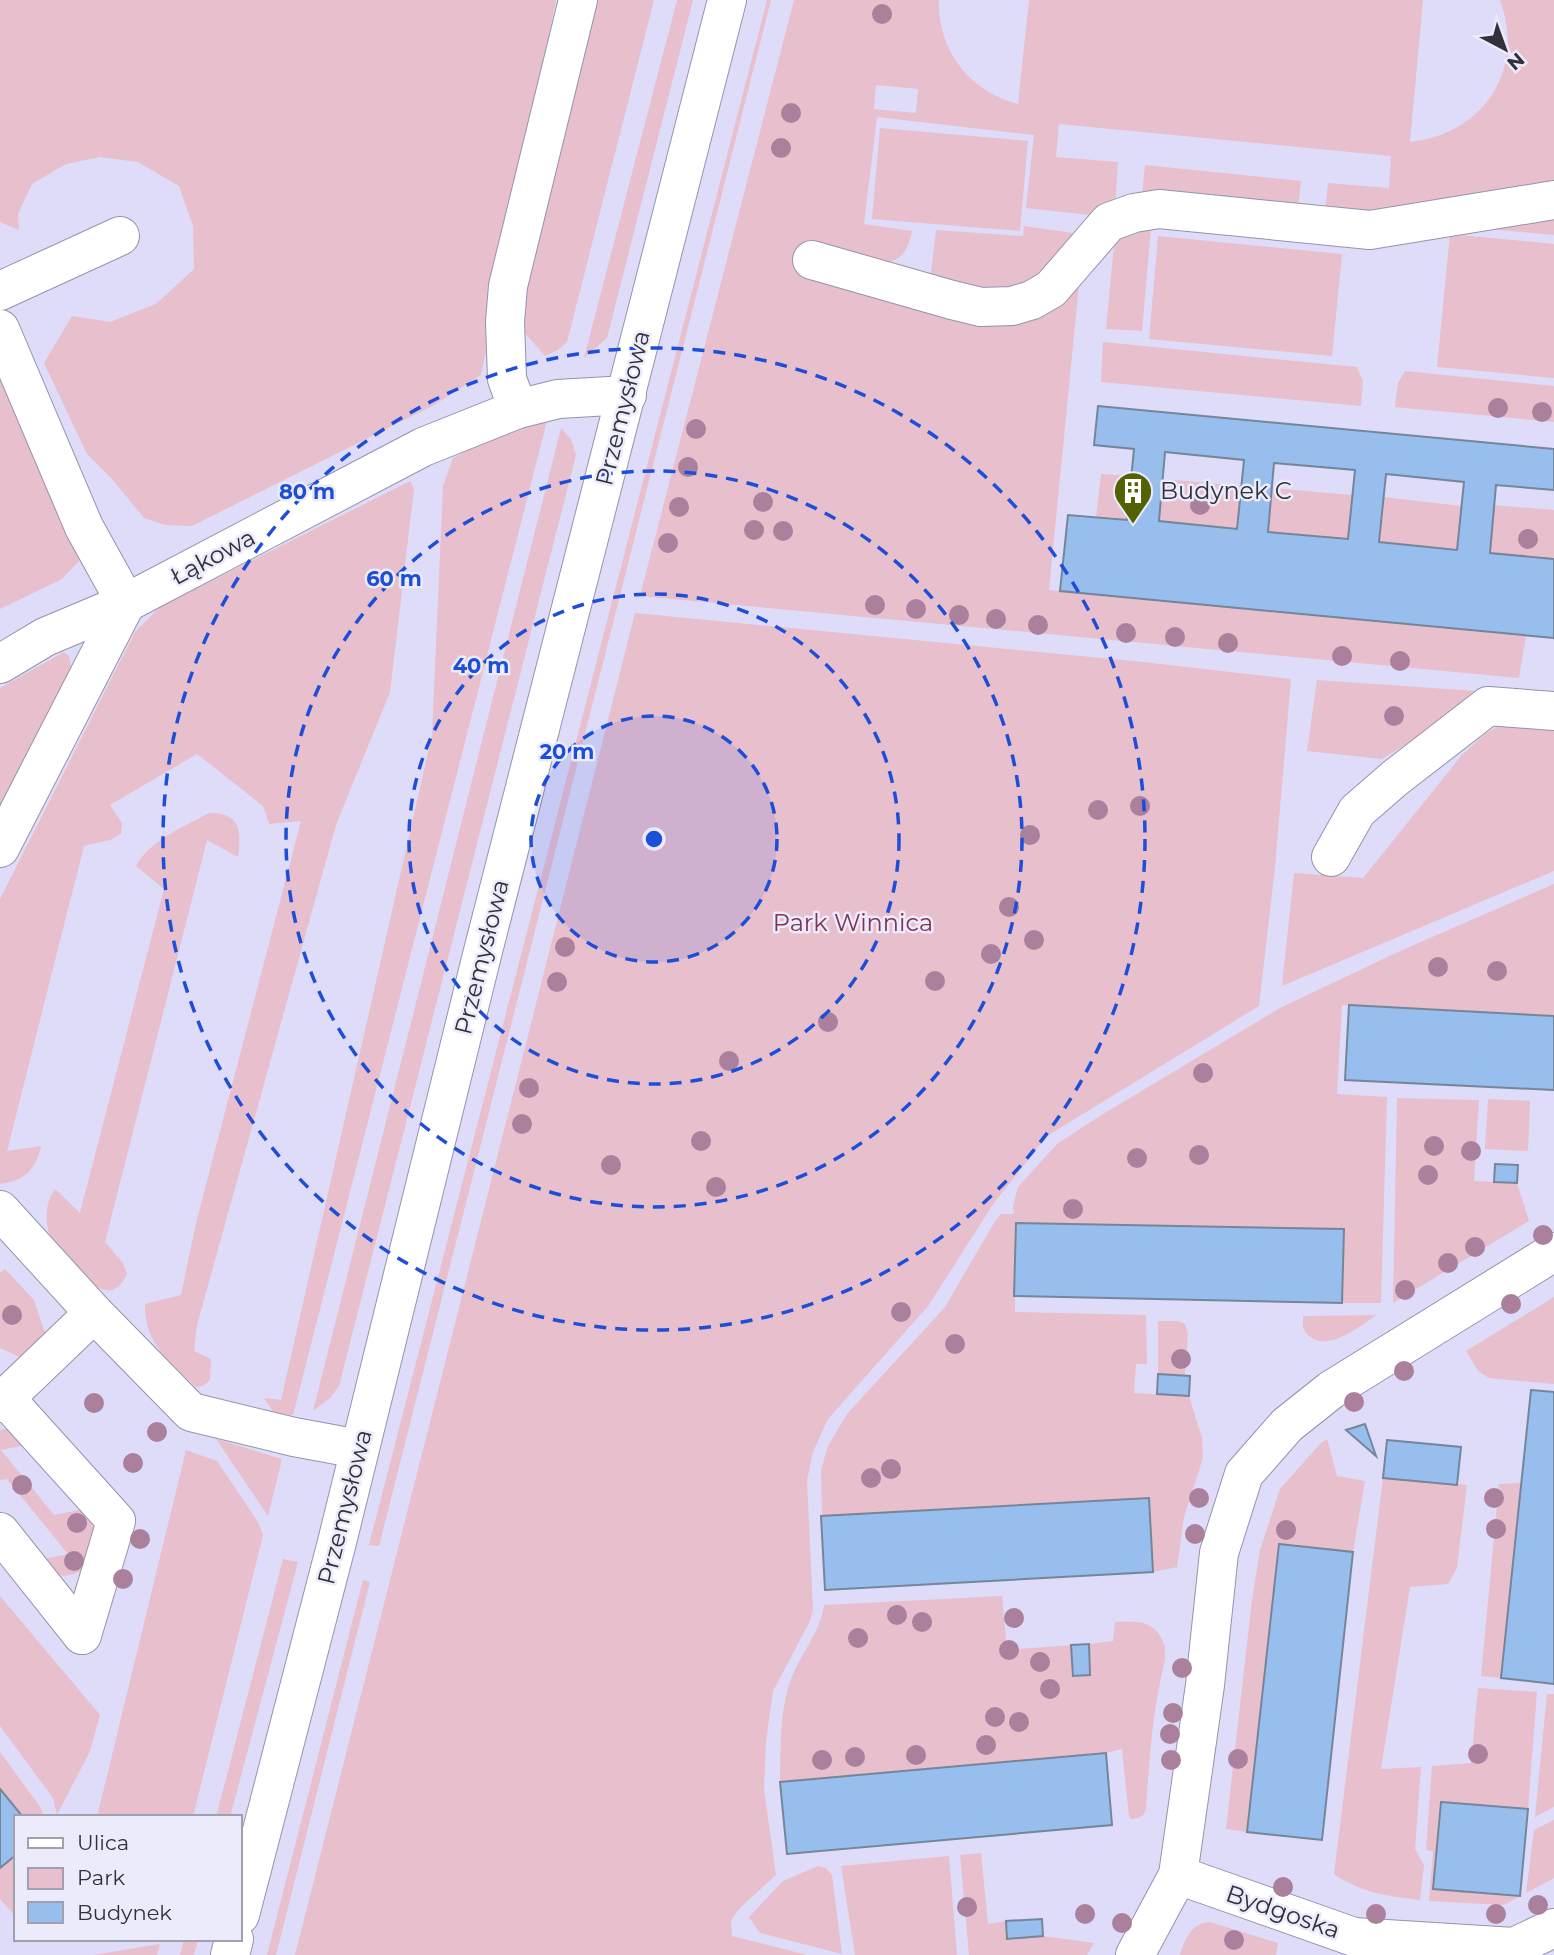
<svg xmlns="http://www.w3.org/2000/svg" width="1554" height="1955" font-family="Montserrat,sans-serif">
<style>
.green{fill:#e8bfcd;fill-rule:evenodd}
.building{fill:#98beee;stroke:#75869b;stroke-width:2;fill-rule:evenodd}
.lines{fill:none;stroke-linecap:round;stroke-linejoin:round}
.minor-casing{stroke:#9593ad;stroke-width:40}
.major-casing{stroke:#9593ad;stroke-width:40}
.minor{stroke:#fff;stroke-width:38}
.major{stroke:#fff;stroke-width:38}
.tree{fill:#aa809d}
.ring{fill:none;stroke:#1d4ed8;stroke-width:3.5;stroke-dasharray:12 9}
.labels{text-anchor:middle;stroke-width:5;stroke-linejoin:round;paint-order:stroke}
.street-label{font-size:24px;fill:#31303b;stroke:#ebebfc}
.poi-label{font-size:24px;fill:#31303b;stroke:#ebebfc;text-anchor:start}
.park-label{font-size:24px;fill:#7f3453;stroke:#ebebfc}
.centre{fill:#1d4ed8;stroke:#ebebfc;stroke-width:3.5}
.ring-label{font-size:21px;text-anchor:middle;font-weight:bold;fill:#1d4ed8;stroke:#ebebfc;stroke-width:5;stroke-linejoin:round;paint-order:stroke}
</style>
<rect width="100%" height="100%" fill="#dedcf8"/>
<!-- green -->
<g class="green">
<polygon points="0,0 556,0 481,375 434,405 192,526 165,525 144,518 112,479 87,454 44,363 72,316 110,322 156,304 194,269 193,226 179,186 138,162 100,157 66,164 32,184 18,214 19,230 0,222"/>
<polygon points="584,0 654,0 567,342 558,350 545,356 523,331 524,261"/>
<polygon points="677,0 693,0 607,338 584,358"/>
<polygon points="767,0 771,0 379,1546 369,1545"/>
<path d="M794,0H939C937,50 970,92 1018,104L1029,0H1423L1410,142C1483,134 1526,71 1500,0H1554V186L1451,205L1325,214L1328,183L1389,188L1391,156L1059,124L1056,157L1118,162L1115,208L1099,216L1026,208L1034,135L877,117L864,224L912,231C908,248 905,258 886,263L969,315L1080,274L1049,590L1526,635L1519,678L640,596ZM876,85L918,89L916,113L874,109Z"/>
<polygon points="880,128 1028,141 1020,231 872,219"/>
<polygon points="1145,165 1301,181 1298,211 1142,196"/>
<polygon points="1554,211 1554,235 1465,227"/>
<polygon points="1147,222 1342,246 1151,228 1142,331 1106,329 1115,234"/>
<polygon points="1024,226 1079,234 1061,260 1008,296 934,277 931,273 936,230 1023,236"/>
<polygon points="1450,234 1554,244 1554,378 1437,367"/>
<polygon points="1158,236 1342,254 1332,356 1149,339"/>
<polygon points="1103,342 1357,367 1363,381 1361,406 1101,382"/>
<polygon points="1405,371 1554,386 1554,422 1395,407 1398,383"/>
<polygon points="0,372 80,560 62,579 0,609"/>
<polygon points="547,421 293,1415 274,1413 264,1398 281,1400 432,735 443,486 453,458 520,424"/>
<polygon points="561,428 571,439 576,455 339,1386 330,1398 313,1411"/>
<polygon points="1101,474 1131,476 1127,520 1096,517"/>
<polygon points="1163,479 1242,486 1237,529 1159,521"/>
<path d="M410,481L414,489L390,692L336,825L197,1325L194,1351L211,1359L210,1380L203,1386L196,1387C170,1362 144,1344 145,1304L181,1295L196,1223L301,821L269,824L263,806L197,754L110,805L122,823L121,834L110,840L84,846L7,1151L41,1146C36,1170 24,1181 0,1184V899L135,632L160,607Z"/>
<polygon points="1272,488 1352,495 1348,539 1268,532"/>
<polygon points="1383,497 1461,506 1457,550 1379,542"/>
<polygon points="1494,505 1554,510 1554,559 1490,553"/>
<polygon points="635,613 1143,662 1291,679 1275,867 1259,1006 1047,1136 994,1203 928,1306 828,1419 813,1452 807,1480 813,1609 810,1621 773,1691 766,1741 764,1789 776,1875 741,1907 731,1920 732,1936 807,1955 295,1955"/>
<polygon points="64,652 69,656 72,671 0,812 0,688"/>
<polygon points="1317,680 1490,692 1382,759 1307,751"/>
<polygon points="1499,726 1554,729 1554,871 1282,986 1294,873 1363,878 1462,755 1485,734"/>
<path d="M209,813C242,813 241,832 238,857L207,840L105,1242L123,1263L127,1274C110,1311 83,1276 67,1257C62,1251 53,1243 50,1236C44,1220 46,1202 55,1189L80,1213L164,889L136,866C150,840 184,827 209,813Z"/>
<polygon points="1554,884 1554,1016 1342,1005 1337,1094 1387,1097 1381,1303 1342,1303 1344,1229 1016,1223 1015,1312 1146,1315 1147,1364 1136,1364 1134,1393 1189,1396 1202,1438 1203,1458 1184,1517 1177,1567 1153,1572 1149,1498 822,1516 821,1470 828,1446 847,1414 945,1307 994,1223 1001,1214 1014,1214 1013,1206 1018,1187 1057,1144 1103,1114 1280,1008 1400,951"/>
<polygon points="1397,1098 1479,1100 1474,1181 1517,1183 1529,1221 1393,1303"/>
<polygon points="1488,1099 1530,1101 1528,1151 1485,1149"/>
<polygon points="5,1269 34,1300 46,1336 24,1359 0,1348 0,1273"/>
<polygon points="1554,1297 1554,1384 1489,1378 1478,1371 1466,1351"/>
<path d="M1377,1315C1356,1328 1321,1359 1303,1328V1316Z"/>
<polygon points="1158,1321 1178,1321 1185,1324 1188,1333 1185,1376 1158,1374"/>
<path d="M6,1429L14,1430L30,1444L1,1450L54,1515L84,1509L95,1531L83,1570C61,1581 55,1575 38,1560L68,1554L7,1479L0,1480V1430Z"/>
<polygon points="216,1439 282,1459 268,1516"/>
<polygon points="1327,1439 1337,1476 1365,1481 1353,1552 1279,1545 1247,1832 1226,1829 1252,1600 1260,1550 1280,1489 1320,1444"/>
<polygon points="186,1450 217,1461 258,1522 263,1535 193,1817 97,1817"/>
<path d="M1383,1478L1467,1485L1457,1568L1448,1584L1410,1587L1381,1769L1421,1767L1415,1849L1424,1865L1420,1900C1388,1896 1361,1893 1334,1874Z"/>
<polygon points="1521,1483 1501,1678 1481,1676 1499,1484"/>
<polygon points="283,1559 298,1562 230,1817 216,1817"/>
<polygon points="363,1580 370,1582 276,1955 267,1955"/>
<polygon points="0,1596 100,1715 90,1751 57,1815 53,1798 0,1726"/>
<path d="M1002,1596L1007,1650L1071,1645L1073,1676L1090,1675L1089,1644L1113,1641L1115,1622C1134,1621 1152,1619 1162,1639C1168,1651 1164,1664 1161,1677C1152,1720 1149,1763 1146,1808C1144,1817 1140,1818 1131,1819L1129,1816L1122,1749L1106,1753L780,1782C781,1748 779,1712 791,1679C801,1653 820,1633 824,1605Z"/>
<polygon points="1478,1688 1537,1692 1528,1809 1440,1802 1433,1888 1520,1896 1504,1905 1429,1901 1433,1851 1426,1850 1432,1766 1471,1763"/>
<polygon points="1547,1694 1554,1694 1554,1807 1535,1817"/>
<polygon points="0,1752 41,1808 43,1817 23,1817 0,1789"/>
<polygon points="1554,1820 1554,1878 1526,1893 1534,1830"/>
<polygon points="981,1853 988,1924 1006,1921 1007,1939 1043,1936 1094,1943 1087,1955 969,1955 960,1855"/>
<polygon points="16,1855 16,1917 0,1899 0,1868"/>
<polygon points="949,1856 957,1955 855,1955 841,1866"/>
<polygon points="818,1866 826,1868 832,1875 842,1954 760,1933 749,1917 783,1881"/>
<path d="M1210,1922L1278,1943L1276,1955H1180C1185,1938 1191,1924 1210,1922Z"/>
<polygon points="184,1939 198,1939 194,1955 180,1955"/>
<polygon points="160,1944 157,1955 94,1955"/>
</g>
<!-- building -->
<g class="building">
<path d="M1098,406L1554,449V490L1496,485L1490,553L1554,559V638L1060,591L1068,515L1127,520L1134,449L1094,445ZM1165,452L1244,460L1237,529L1159,521ZM1274,463L1355,470L1348,539L1268,532ZM1386,474L1464,482L1457,550L1379,542Z"/>
<polygon points="1349,1005 1554,1016 1554,1090 1345,1080"/>
<polygon points="1495,1164 1518,1165 1517,1183 1494,1182"/>
<polygon points="1016,1223 1344,1229 1342,1303 1014,1296"/>
<polygon points="1158,1374 1190,1376 1189,1396 1157,1394"/>
<polygon points="1531,1390 1554,1392 1554,1684 1501,1678"/>
<polygon points="1365,1424 1376,1456 1346,1430"/>
<polygon points="1387,1440 1461,1447 1457,1485 1383,1478"/>
<polygon points="1149,1498 1153,1572 825,1590 821,1516"/>
<polygon points="1279,1544 1353,1552 1322,1840 1247,1832"/>
<polygon points="1089,1644 1090,1675 1073,1676 1071,1645"/>
<polygon points="1106,1753 1112,1825 787,1854 780,1782"/>
<polygon points="0,1789 23,1817 16,1817 16,1855 0,1868"/>
<polygon points="1441,1802 1528,1809 1520,1896 1433,1889"/>
<polygon points="1042,1919 1043,1936 1007,1939 1006,1921"/>
</g>
<g class="lines">
<!-- minor casing -->
<g class="minor-casing">
<g id="minor">
<polyline points="812,260 952,300 981,307 1012,306 1032,300 1051,289 1109,222 1134,213 1159,209 1370,230 1554,200"/>
<polyline points="0,291 120,236"/>
<polyline points="0,329 84,527 126,603 0,848"/>
<polyline points="518,409 507,379 505,322 508,286 578,0"/>
<polyline points="0,664 45,637 126,603 423,447 518,409 558,399 627,395"/>
<polyline points="1331,857 1357,811 1395,778 1488,706 1554,711"/>
<polyline points="0,1210 94,1313 191,1412 294,1437 359,1449"/>
<polyline points="5,1398 116,1521 82,1635"/>
<polyline points="0,1403 94,1313"/>
<polyline points="0,1532 82,1635"/>
<polyline points="1178,1875 1354,1937 1514,1947 1554,1928"/>
<polyline points="1135,1955 1178,1875 1205,1685 1219,1553 1244,1474 1287,1425 1331,1390 1554,1252"/>
</g>
</g>
<!-- major casing -->
<g class="major-casing">
<g id="major">
<polyline points="240,1915 337,1542 482,955 727,0"/>
<polyline points="230,1955 234,1939"/>
</g>
</g>
<!-- minor -->
<use href="#minor" class="minor"/>
<!-- major -->
<use href="#major" class="major"/>
</g>
<!-- trees -->
<g class="tree">
<circle cx="882" cy="14" r="10"/>
<circle cx="791" cy="113" r="10"/>
<circle cx="781" cy="148" r="10"/>
<circle cx="1498" cy="408" r="10"/>
<circle cx="1542" cy="412" r="10"/>
<circle cx="696" cy="429" r="10"/>
<circle cx="688" cy="467" r="10"/>
<circle cx="763" cy="502" r="10"/>
<circle cx="1200" cy="505" r="10"/>
<circle cx="679" cy="507" r="10"/>
<circle cx="754" cy="530" r="10"/>
<circle cx="783" cy="531" r="10"/>
<circle cx="1528" cy="539" r="10"/>
<circle cx="668" cy="543" r="10"/>
<circle cx="875" cy="605" r="10"/>
<circle cx="916" cy="609" r="10"/>
<circle cx="959" cy="615" r="10"/>
<circle cx="996" cy="619" r="10"/>
<circle cx="1038" cy="625" r="10"/>
<circle cx="1126" cy="633" r="10"/>
<circle cx="1175" cy="637" r="10"/>
<circle cx="1228" cy="643" r="10"/>
<circle cx="1342" cy="656" r="10"/>
<circle cx="1400" cy="661" r="10"/>
<circle cx="1394" cy="716" r="10"/>
<circle cx="1140" cy="806" r="10"/>
<circle cx="1098" cy="810" r="10"/>
<circle cx="1030" cy="835" r="10"/>
<circle cx="1009" cy="907" r="10"/>
<circle cx="1034" cy="940" r="10"/>
<circle cx="565" cy="947" r="10"/>
<circle cx="991" cy="954" r="10"/>
<circle cx="1438" cy="967" r="10"/>
<circle cx="1497" cy="971" r="10"/>
<circle cx="935" cy="981" r="10"/>
<circle cx="557" cy="982" r="10"/>
<circle cx="828" cy="1022" r="10"/>
<circle cx="729" cy="1061" r="10"/>
<circle cx="1203" cy="1073" r="10"/>
<circle cx="529" cy="1088" r="10"/>
<circle cx="522" cy="1124" r="10"/>
<circle cx="701" cy="1141" r="10"/>
<circle cx="1434" cy="1146" r="10"/>
<circle cx="1471" cy="1151" r="10"/>
<circle cx="1199" cy="1155" r="10"/>
<circle cx="1137" cy="1158" r="10"/>
<circle cx="611" cy="1165" r="10"/>
<circle cx="1428" cy="1175" r="10"/>
<circle cx="716" cy="1187" r="10"/>
<circle cx="1073" cy="1209" r="10"/>
<circle cx="1543" cy="1235" r="10"/>
<circle cx="1475" cy="1247" r="10"/>
<circle cx="1448" cy="1263" r="10"/>
<circle cx="1405" cy="1290" r="10"/>
<circle cx="1511" cy="1304" r="10"/>
<circle cx="901" cy="1312" r="10"/>
<circle cx="12" cy="1315" r="10"/>
<circle cx="955" cy="1344" r="10"/>
<circle cx="1181" cy="1359" r="10"/>
<circle cx="1404" cy="1371" r="10"/>
<circle cx="1354" cy="1402" r="10"/>
<circle cx="94" cy="1403" r="10"/>
<circle cx="157" cy="1432" r="10"/>
<circle cx="133" cy="1463" r="10"/>
<circle cx="891" cy="1469" r="10"/>
<circle cx="871" cy="1478" r="10"/>
<circle cx="22" cy="1485" r="10"/>
<circle cx="1199" cy="1498" r="10"/>
<circle cx="1494" cy="1498" r="10"/>
<circle cx="77" cy="1523" r="10"/>
<circle cx="1496" cy="1529" r="10"/>
<circle cx="1286" cy="1530" r="10"/>
<circle cx="1195" cy="1534" r="10"/>
<circle cx="140" cy="1539" r="10"/>
<circle cx="74" cy="1561" r="10"/>
<circle cx="123" cy="1579" r="10"/>
<circle cx="897" cy="1615" r="10"/>
<circle cx="1014" cy="1618" r="10"/>
<circle cx="922" cy="1622" r="10"/>
<circle cx="858" cy="1638" r="10"/>
<circle cx="1009" cy="1650" r="10"/>
<circle cx="1040" cy="1662" r="10"/>
<circle cx="1182" cy="1668" r="10"/>
<circle cx="1050" cy="1689" r="10"/>
<circle cx="1173" cy="1713" r="10"/>
<circle cx="995" cy="1717" r="10"/>
<circle cx="1019" cy="1722" r="10"/>
<circle cx="1170" cy="1734" r="10"/>
<circle cx="986" cy="1745" r="10"/>
<circle cx="1478" cy="1754" r="10"/>
<circle cx="916" cy="1755" r="10"/>
<circle cx="855" cy="1757" r="10"/>
<circle cx="1238" cy="1759" r="10"/>
<circle cx="822" cy="1760" r="10"/>
<circle cx="1171" cy="1760" r="10"/>
<circle cx="1283" cy="1887" r="10"/>
<circle cx="1538" cy="1905" r="10"/>
<circle cx="967" cy="1907" r="10"/>
<circle cx="1085" cy="1914" r="10"/>
<circle cx="1376" cy="1914" r="10"/>
<circle cx="1496" cy="1914" r="10"/>
<circle cx="1122" cy="1923" r="10"/>
<circle cx="1234" cy="1940" r="10"/>
</g>
<!-- distance rings -->
<circle cx="654" cy="839" r="123" fill="#1d4ed8" fill-opacity=".12"/>
<g class="ring">
<circle cx="654" cy="839" r="123"/>
<circle cx="654" cy="839" r="245"/>
<circle cx="654" cy="839" r="368"/>
<circle cx="654" cy="839" r="491"/>
</g>
<!-- icons -->
<defs>
<g id="building-pin" transform="scale(2.0125)"><path d="M0 17L-7.5 6A9.5 9.5 0 1 1 7.5 6Z" fill="#546102" stroke="#ebebfc"/><path d="M-4-6H4V6H1V3H-1V6H-4ZM-2.5-4.3h1.7v1.8h-1.7ZM.8-4.3h1.7v1.8H.8ZM-2.5-1h1.7V.8h-1.7ZM.8-1h1.7V.8H.8Z" fill="#fff"/></g>
</defs>
<g fill-rule="evenodd">
<use href="#building-pin" x="1133" y="491"/>
</g>
<g class="labels">
<!-- street labels -->
<g class="street-label">
<text transform="translate(623 408) rotate(-76)" y="8">Przemysłowa</text>
<text transform="translate(213 557) rotate(-28)" y="8">Łąkowa</text>
<text transform="translate(482 957) rotate(-76)" y="8">Przemysłowa</text>
<text transform="translate(345 1507) rotate(-76)" y="8">Przemysłowa</text>
<text transform="translate(1283 1912) rotate(19)" y="8">Bydgoska</text>
</g>
<!-- poi labels -->
<g class="poi-label">
<text x="1160" y="499">Budynek C</text>
</g>
<!-- park labels -->
<g class="park-label">
<text x="853" y="931">Park Winnica</text>
</g>
</g>
<circle cx="654" cy="839" r="10" class="centre"/>
<g class="ring-label">
<text x="307" y="499">80 m</text>
<text x="394" y="586">60 m</text>
<text x="481" y="673">40 m</text>
<text x="567" y="759">20 m</text>
</g>
<!-- legend -->
<rect x="14" y="1815" width="228" height="126" fill="#ebebfc" stroke="#a1a0af" stroke-width="2"/>
<rect x="28" y="1838" width="35" height="10" fill="#ffffff" stroke="#a1a0af" stroke-width="2"/>
<text x="77" y="1850" font-size="21" fill="#31303b">Ulica</text>
<rect x="28" y="1868" width="35" height="21" fill="#e8bfcd" stroke="#a1a0af" stroke-width="2"/>
<text x="77" y="1885" font-size="21" fill="#31303b">Park</text>
<rect x="28" y="1902" width="35" height="21" fill="#98beee" stroke="#a1a0af" stroke-width="2"/>
<text x="77" y="1920" font-size="21" fill="#31303b">Budynek</text>
<!-- north arrow -->
<g transform="translate(1505 49) rotate(139)" stroke="#ebebfc" stroke-width="5" paint-order="stroke">
<path d="M0-5L12 26L0 18L-12 26Z" fill="#31303b"/>
<text y="-10" font-size="19" font-weight="bold" text-anchor="middle" fill="#31303b">N</text>
</g>
</svg>
